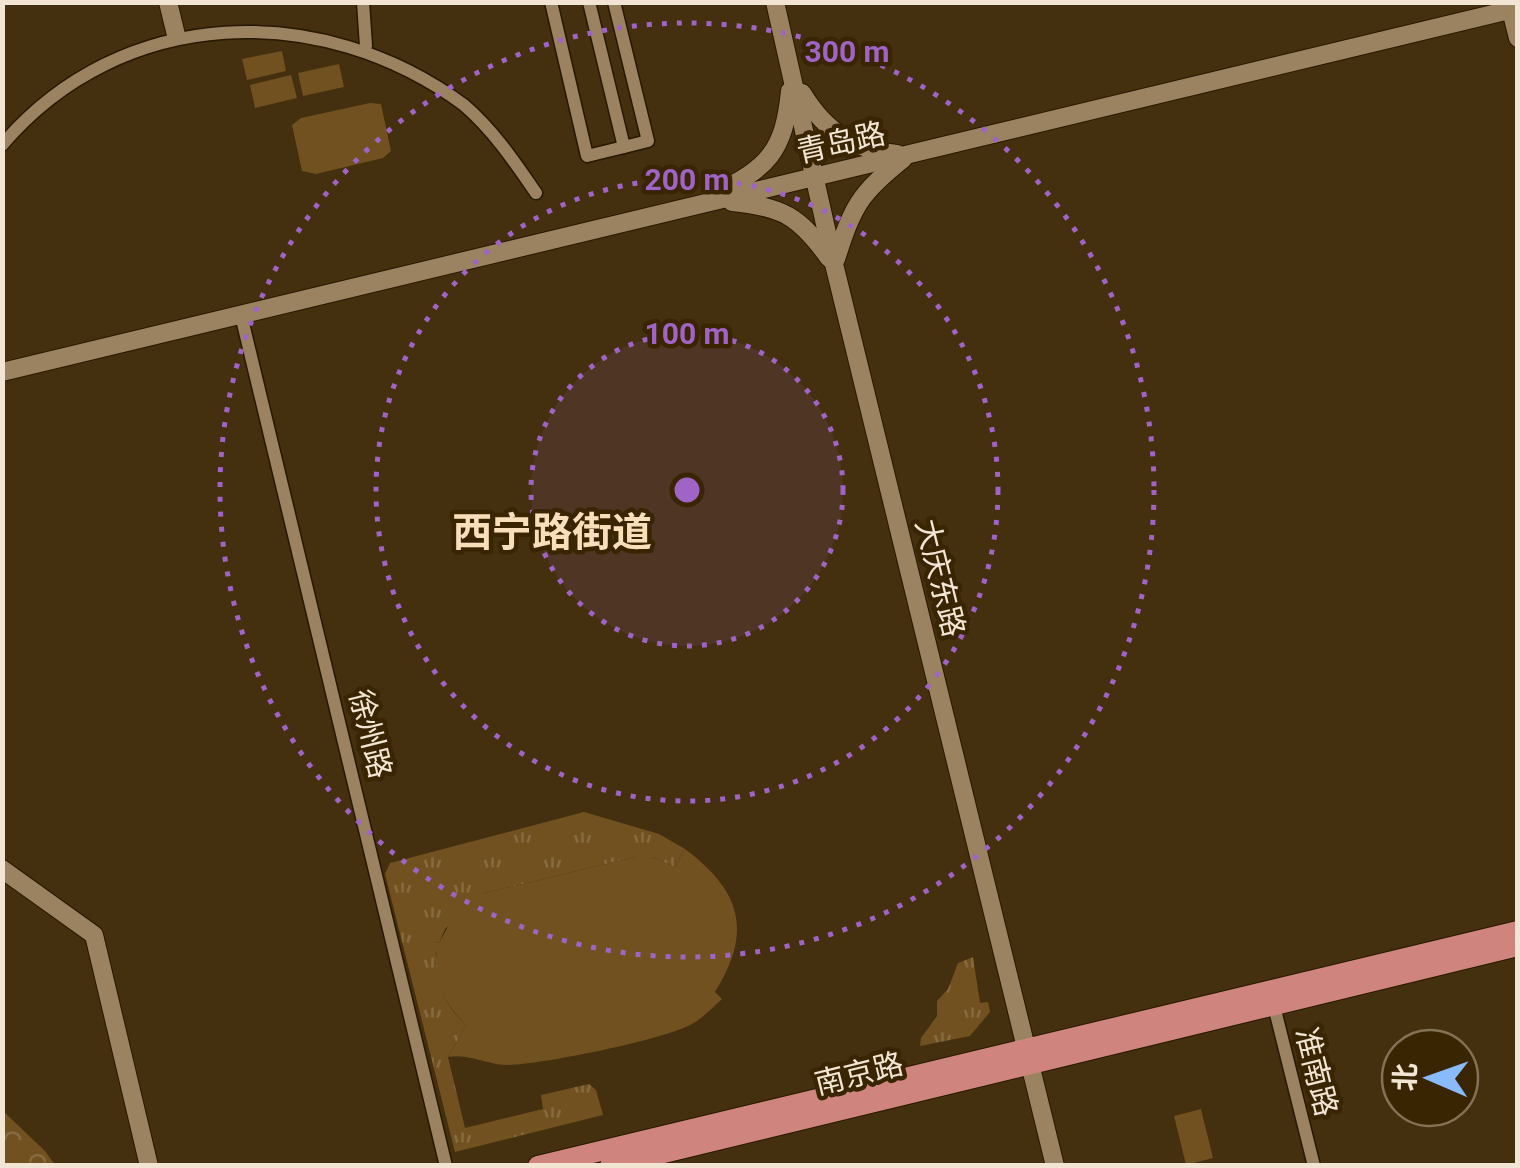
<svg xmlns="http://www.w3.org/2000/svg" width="1520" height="1168" font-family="Roboto,'Noto Sans SC',sans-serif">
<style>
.grass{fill:url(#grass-tufts)}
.park{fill:url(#park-crowns)}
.garden{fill:#715120}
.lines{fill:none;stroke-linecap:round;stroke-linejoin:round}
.street-casing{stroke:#271801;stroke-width:15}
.secondary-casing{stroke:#271801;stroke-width:20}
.primary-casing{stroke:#271801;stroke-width:22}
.street{stroke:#9b8361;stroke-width:12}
.secondary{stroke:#9b8361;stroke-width:18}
.primary{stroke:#cf857d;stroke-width:20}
.ring{fill:none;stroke:#9f64c5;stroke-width:5;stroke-dasharray:5 10}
.labels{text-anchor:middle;stroke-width:9;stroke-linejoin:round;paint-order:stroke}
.street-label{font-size:30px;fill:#f2e5d3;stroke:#3a2503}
.district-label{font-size:40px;font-weight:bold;fill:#f8deb9;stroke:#3a2503}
.centre{fill:#9f64c5;stroke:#3a2503;stroke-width:5}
.ring-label{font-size:30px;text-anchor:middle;font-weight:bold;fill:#9f64c5;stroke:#3a2503;stroke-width:9;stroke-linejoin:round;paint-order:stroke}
</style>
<defs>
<pattern id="grass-tufts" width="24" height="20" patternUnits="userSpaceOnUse" patternTransform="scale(2.5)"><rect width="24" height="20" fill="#715120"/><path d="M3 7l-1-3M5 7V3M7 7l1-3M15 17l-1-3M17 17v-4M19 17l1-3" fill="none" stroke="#866a40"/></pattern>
<pattern id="park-crowns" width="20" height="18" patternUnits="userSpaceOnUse" patternTransform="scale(2.5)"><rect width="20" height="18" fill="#715120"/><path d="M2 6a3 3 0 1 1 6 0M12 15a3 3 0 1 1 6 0" fill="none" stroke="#866a40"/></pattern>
</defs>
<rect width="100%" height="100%" fill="#442f0e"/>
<!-- grass -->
<g class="grass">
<path d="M584,812L659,834L685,849L675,867L652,857H635L485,893L445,929L439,943L434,942C443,979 435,996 466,1025L448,1057L465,1128L543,1109L541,1095L589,1084L596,1090L603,1115L455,1152L385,874L390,863Z"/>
<polygon points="973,957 980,1003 988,1002 990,1012 970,1036 920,1046 921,1038 937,1016 937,1001 948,989 958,963"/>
</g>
<!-- park -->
<polygon class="park" points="3,1111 45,1151 55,1165 3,1165"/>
<!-- garden -->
<g class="garden">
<polygon points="282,51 286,71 247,80 242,59"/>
<polygon points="339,64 344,87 303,96 298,73"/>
<polygon points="291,75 297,98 255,108 250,85"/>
<polygon points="370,103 381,104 391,151 383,158 316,174 302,171 292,125 301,118"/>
<path d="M685,849C741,891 753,931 715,992L722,999C712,1008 703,1018 692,1024C663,1040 543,1064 509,1065C486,1065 470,1053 448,1057L466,1025C444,1004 436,983 437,953L431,951L434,942L439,943L455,914L485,893L635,857H652L675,867Z"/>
<polygon points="1201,1109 1213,1158 1186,1165 1174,1116"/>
</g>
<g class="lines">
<!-- street casing -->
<g class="street-casing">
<g id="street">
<polyline points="363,2 366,46"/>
<polyline points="551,2 587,156 624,147"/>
<polyline points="589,2 624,147 648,141 614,2"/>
<path d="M2,145C122,4 322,0 464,105C493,130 514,161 536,193"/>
<polyline points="241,315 446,1166"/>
<polyline points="1272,998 1314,1166"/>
</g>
</g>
<!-- secondary casing -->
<g class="secondary-casing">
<g id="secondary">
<polyline points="168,2 176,35"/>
<polyline points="775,2 834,264 1055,1166"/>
<polyline points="1509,2 1518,38"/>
<path d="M802,93C825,131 852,149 897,154"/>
<path d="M714,194C768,168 784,152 790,91"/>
<path d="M732,202C783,207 799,216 829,258"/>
<path d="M836,259C853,206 859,194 903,159"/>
<polyline points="2,372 1518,8"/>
<polyline points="2,869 94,935 149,1166"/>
</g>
</g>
<!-- primary casing -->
<g class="primary-casing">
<g id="primary">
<polyline points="538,1166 1518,931"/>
<polyline points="610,1166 1518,946"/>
</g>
</g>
<!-- street -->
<use href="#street" class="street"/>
<!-- secondary -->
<use href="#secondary" class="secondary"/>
<!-- primary -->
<use href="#primary" class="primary"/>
</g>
<!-- distance rings -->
<circle cx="687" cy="490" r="156" fill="#9f64c5" fill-opacity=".12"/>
<g class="ring">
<circle cx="687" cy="490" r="156"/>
<circle cx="687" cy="490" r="311"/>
<circle cx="687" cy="490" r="467"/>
</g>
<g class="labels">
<!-- street labels -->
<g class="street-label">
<text transform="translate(841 143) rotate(-13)" y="10">青岛路</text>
<text transform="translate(940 578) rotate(76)" y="10">大庆东路</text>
<text transform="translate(370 734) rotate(76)" y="10">徐州路</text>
<text transform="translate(1316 1072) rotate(76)" y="10">准南路</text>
<text transform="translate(859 1074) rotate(-14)" y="10">南京路</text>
</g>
<!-- district labels -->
<g class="district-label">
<text x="552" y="546">西宁路街道</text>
</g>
</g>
<circle cx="687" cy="490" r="15" class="centre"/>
<g class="ring-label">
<text x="847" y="62">300 m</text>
<text x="687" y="190">200 m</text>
<text x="687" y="344">100 m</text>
</g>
<!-- border -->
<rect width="1520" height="1168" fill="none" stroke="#f2e5d3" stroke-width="10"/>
<!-- north arrow -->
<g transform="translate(1430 1078) rotate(272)"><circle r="48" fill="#3a2503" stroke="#847256" stroke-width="2.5"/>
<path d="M0-8L18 38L0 25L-18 38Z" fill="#89bafc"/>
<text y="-15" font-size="28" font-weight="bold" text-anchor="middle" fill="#f2e5d3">北</text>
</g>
</svg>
